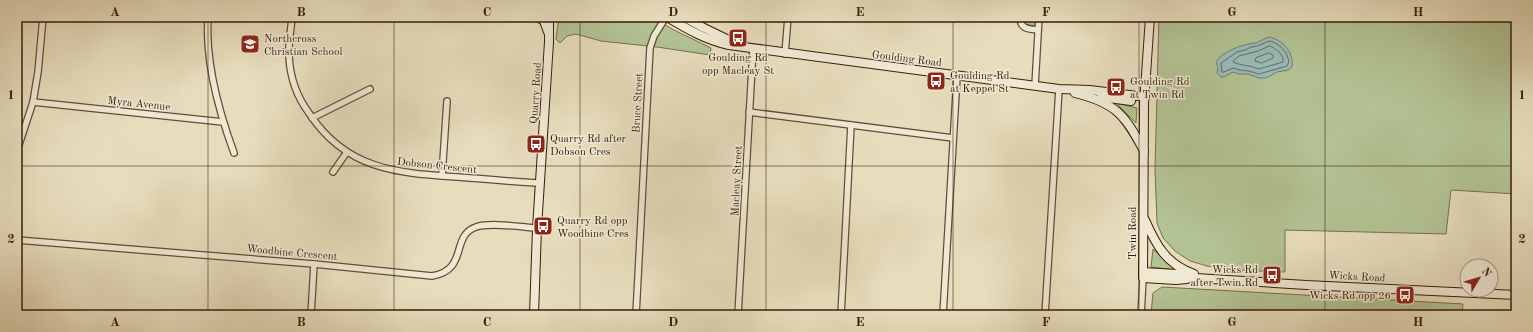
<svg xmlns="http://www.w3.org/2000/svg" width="1533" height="332" font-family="'Old Standard TT',serif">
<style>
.green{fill:#b3c293;stroke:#75704c}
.water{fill:#98bbb8;stroke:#717c71}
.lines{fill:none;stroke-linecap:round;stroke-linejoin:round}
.shore{stroke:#686c5f;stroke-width:1}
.street-casing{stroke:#634d34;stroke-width:8}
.secondary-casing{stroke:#371d06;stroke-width:10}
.street{stroke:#efe9d4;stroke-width:5.5}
.secondary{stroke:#efe9d4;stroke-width:8}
.grid{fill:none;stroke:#371d06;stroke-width:1;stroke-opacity:0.55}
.labels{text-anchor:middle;stroke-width:3;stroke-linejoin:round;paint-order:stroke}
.poi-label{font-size:11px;fill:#371d06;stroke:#efe9d4;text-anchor:start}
.street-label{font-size:11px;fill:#371d06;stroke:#efe9d4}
.neatline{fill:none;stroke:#371d06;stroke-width:1.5}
.grid-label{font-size:13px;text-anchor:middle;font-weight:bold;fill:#371d06}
</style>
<rect width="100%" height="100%" fill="#e7ddbd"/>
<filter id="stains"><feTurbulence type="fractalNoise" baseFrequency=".005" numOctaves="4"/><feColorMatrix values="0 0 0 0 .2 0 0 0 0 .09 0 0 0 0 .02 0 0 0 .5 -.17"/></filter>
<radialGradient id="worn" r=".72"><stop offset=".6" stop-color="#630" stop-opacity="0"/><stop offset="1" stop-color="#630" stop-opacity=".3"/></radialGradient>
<!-- green -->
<g class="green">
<polygon points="559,17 653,17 672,29 711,48 710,55 657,47 601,41 576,34 567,36 560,43 556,39"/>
<polygon points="1022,17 1037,17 1036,23 1033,26 1026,25 1023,23"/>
<polygon points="1159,17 1516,17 1516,194 1451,190 1446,234 1285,230 1285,272 1233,270 1207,266 1190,261 1175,251 1163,238 1157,223 1155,169"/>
<polygon points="1116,103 1137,108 1136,123"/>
<polygon points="1153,249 1175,270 1151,267"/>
<polygon points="1162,287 1463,304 1462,315 1151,315 1153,293"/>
</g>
<!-- water -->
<path class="water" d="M1269,37C1283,40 1294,52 1292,67L1288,70L1277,72L1266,78H1259L1248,74H1239L1233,72L1224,77H1221L1217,73L1218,67L1216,62C1222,51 1244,44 1255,43C1257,43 1266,38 1269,37Z"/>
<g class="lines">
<!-- shore -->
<g class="shore">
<path d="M1270,41C1280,44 1287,51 1289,62L1287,66L1259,74L1249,71L1240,70L1233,68L1224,72H1222L1221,63L1237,52L1245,50L1251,47L1257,46Z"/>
<path d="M1270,46C1276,49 1284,54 1283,62L1259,69C1250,65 1241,66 1233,62L1234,60L1239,56L1258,51Z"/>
<polygon points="1269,53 1273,55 1273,58 1262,63 1255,61 1256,58"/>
</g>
<!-- street casing -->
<g class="street-casing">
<g id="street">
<path d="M208,17C205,61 219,112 234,153"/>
<path d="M292,17C291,30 288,44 289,56C290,77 297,97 309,113C346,170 397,173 458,177C486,179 513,182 540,183"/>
<path d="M1020,17C1020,29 1028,29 1038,30"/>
<polyline points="785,54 788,17"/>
<polyline points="1035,86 1039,17"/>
<polyline points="33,102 223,122"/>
<polyline points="749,112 953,138"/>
<polyline points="312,118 370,89"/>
<polyline points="17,151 33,102 38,72 43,17"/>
<polyline points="333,172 347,152"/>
<polyline points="442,176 447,101"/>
<path d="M17,240L314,264L432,276C469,270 450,236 476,227C490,222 522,227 537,228"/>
<polyline points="311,315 314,264"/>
<polyline points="636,315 650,48 654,36 666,17"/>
<polyline points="738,315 753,49"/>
<polyline points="841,315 851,125"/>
<polyline points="943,315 957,76"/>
<polyline points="1045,315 1059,89"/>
<polyline points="1141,315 1143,278"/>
</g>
</g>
<!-- secondary casing -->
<g class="secondary-casing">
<g id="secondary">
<polyline points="538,17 544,21 548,32"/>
<path d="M667,17C687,29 706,40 729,45L1059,89L1090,90L1145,97"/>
<polyline points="684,17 702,27 735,43"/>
<polyline points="1150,17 1144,103 1143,278 1176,280 1187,279"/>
<path d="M1075,93C1116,103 1125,115 1144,151"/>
<polyline points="1101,97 1131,101"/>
<path d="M1145,220C1156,245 1166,264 1194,274"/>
<polyline points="1143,272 1177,274 1196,278 1306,285 1516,295"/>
<polyline points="534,315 537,228 549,42 549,17"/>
</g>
</g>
<!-- street -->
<use href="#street" class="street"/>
<!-- secondary -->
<use href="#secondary" class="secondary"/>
</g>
<!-- grid -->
<path class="grid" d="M208,17V315M394,17V315M580,17V315M766,17V315M953,17V315M1139,17V315M1325,17V315M17,166H1516"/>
<!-- icons -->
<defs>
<g id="bus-square" transform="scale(1)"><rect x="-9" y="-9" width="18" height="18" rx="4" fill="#8f2418" stroke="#efe9d4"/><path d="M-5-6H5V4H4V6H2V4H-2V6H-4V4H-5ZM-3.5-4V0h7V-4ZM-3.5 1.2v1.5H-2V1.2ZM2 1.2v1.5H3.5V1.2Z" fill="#fff"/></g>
<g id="school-square" transform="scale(1)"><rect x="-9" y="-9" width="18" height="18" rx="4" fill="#8f2418" stroke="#efe9d4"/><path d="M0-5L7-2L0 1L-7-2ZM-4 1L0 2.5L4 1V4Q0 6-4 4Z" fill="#fff"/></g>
</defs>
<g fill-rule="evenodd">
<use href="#bus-square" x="738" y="38"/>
<use href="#school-square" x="250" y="44"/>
<use href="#bus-square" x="936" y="81"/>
<use href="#bus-square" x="1116" y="87"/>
<use href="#bus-square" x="536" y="144"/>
<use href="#bus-square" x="543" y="226"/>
<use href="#bus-square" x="1272" y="275"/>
<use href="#bus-square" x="1405" y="295"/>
</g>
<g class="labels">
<!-- poi labels -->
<g class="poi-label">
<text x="264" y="42">Northcross<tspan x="264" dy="13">Christian School</tspan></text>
<text x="738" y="61" text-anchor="middle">Goulding Rd<tspan x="738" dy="13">opp Macleay St</tspan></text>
<text x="950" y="79">Goulding Rd<tspan x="950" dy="13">at Keppel St</tspan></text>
<text x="1130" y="85">Goulding Rd<tspan x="1130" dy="13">at Twin Rd</tspan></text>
<text x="550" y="142">Quarry Rd after<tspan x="550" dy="13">Dobson Cres</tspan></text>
<text x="557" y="224">Quarry Rd opp<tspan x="557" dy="13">Woodbine Cres</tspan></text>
<text x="1258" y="273" text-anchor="end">Wicks Rd<tspan x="1258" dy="13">after Twin Rd</tspan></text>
<text x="1391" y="299" text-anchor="end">Wicks Rd opp 26</text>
</g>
<!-- street labels -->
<g class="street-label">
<text transform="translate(907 58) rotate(7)" y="4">Goulding Road</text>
<text transform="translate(535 93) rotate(-86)" y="4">Quarry Road</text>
<text transform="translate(139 103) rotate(6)" y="4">Myra Avenue</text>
<text transform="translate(637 103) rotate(-87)" y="4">Bruce Street</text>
<text transform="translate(437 165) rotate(6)" y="4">Dobson Crescent</text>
<text transform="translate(736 181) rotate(-87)" y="4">Macleay Street</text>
<text transform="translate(1132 233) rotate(-90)" y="4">Twin Road</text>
<text transform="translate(292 252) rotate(5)" y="4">Woodbine Crescent</text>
<text transform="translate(1357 276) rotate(3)" y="4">Wicks Road</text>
</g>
</g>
<!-- margin -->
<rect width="1533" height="332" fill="none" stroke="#e7ddbd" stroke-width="44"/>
<!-- north arrow -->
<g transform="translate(1479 278) rotate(52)"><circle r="19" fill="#efe9d4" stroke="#a59782"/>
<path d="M0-3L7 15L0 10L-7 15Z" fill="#8f2418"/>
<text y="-6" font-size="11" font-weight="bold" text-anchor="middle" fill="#371d06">N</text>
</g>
<rect x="22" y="22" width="1489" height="288" class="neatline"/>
<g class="grid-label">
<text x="115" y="16">A</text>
<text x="301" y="16">B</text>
<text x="487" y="16">C</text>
<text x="673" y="16">D</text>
<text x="860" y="16">E</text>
<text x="1046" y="16">F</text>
<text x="1232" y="16">G</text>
<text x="1418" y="16">H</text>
<text x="11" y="99">1</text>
<text x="1522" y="99">1</text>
<text x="11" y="243">2</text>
<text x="1522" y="243">2</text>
<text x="115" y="326">A</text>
<text x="301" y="326">B</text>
<text x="487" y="326">C</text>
<text x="673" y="326">D</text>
<text x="860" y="326">E</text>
<text x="1046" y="326">F</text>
<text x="1232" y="326">G</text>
<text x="1418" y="326">H</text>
</g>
<rect width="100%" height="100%" filter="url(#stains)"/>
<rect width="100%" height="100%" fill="url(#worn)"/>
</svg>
